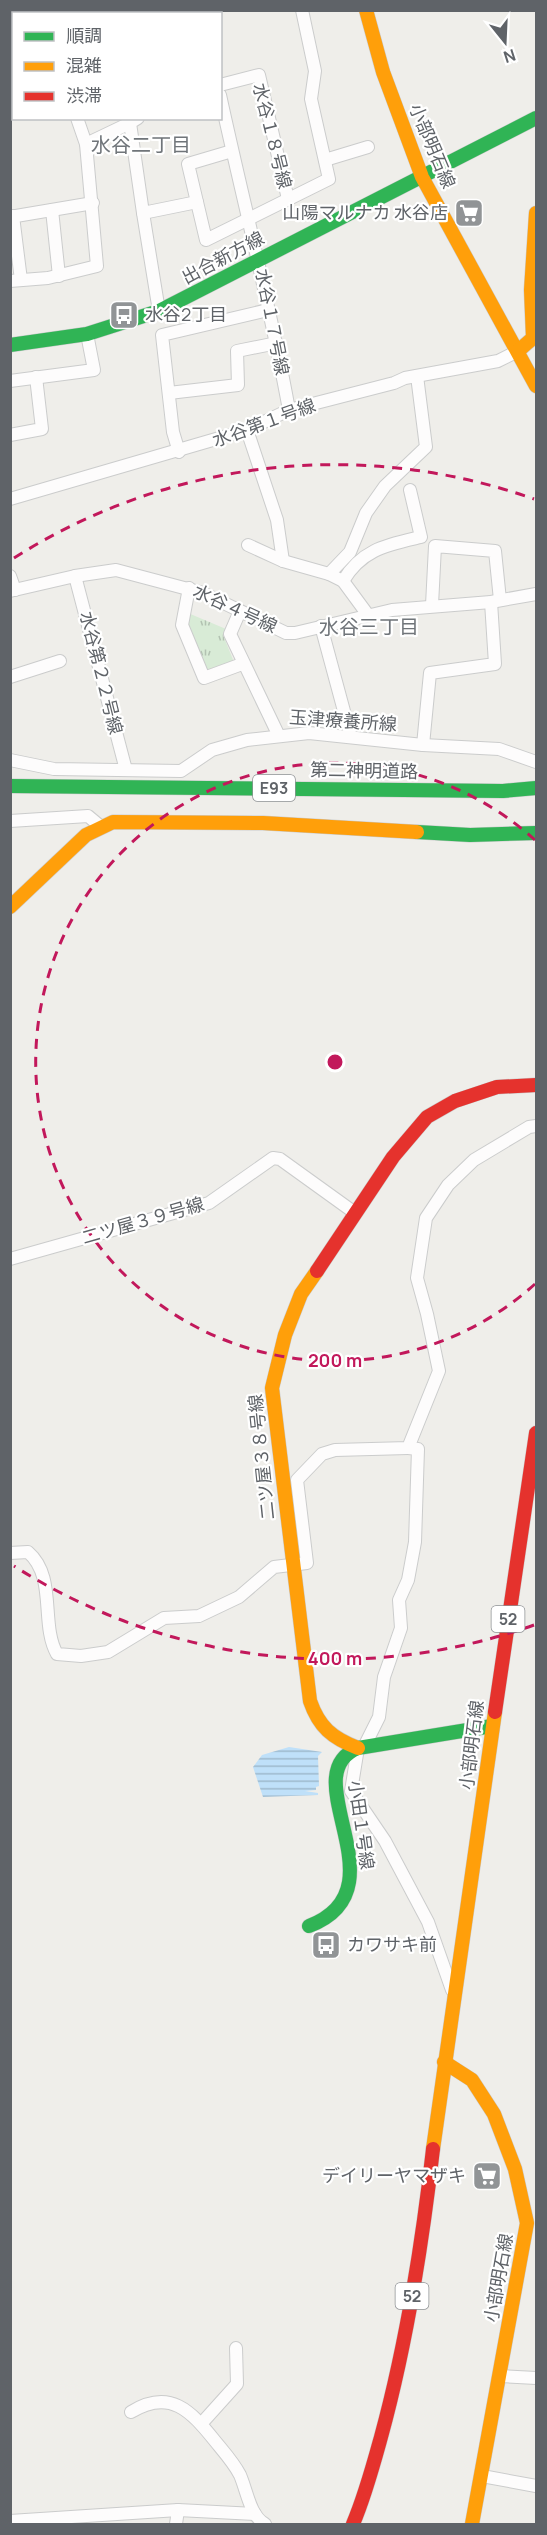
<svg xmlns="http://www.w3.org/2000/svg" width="547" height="2535" font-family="Manrope,'Noto Sans JP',sans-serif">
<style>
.park{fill:url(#park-tufts)}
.water{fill:url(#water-rules)}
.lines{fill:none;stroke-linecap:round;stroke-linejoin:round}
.street-casing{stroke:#cbcccc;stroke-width:14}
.fast-casing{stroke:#cacacb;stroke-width:15}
.slow-casing{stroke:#cacacb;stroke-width:15}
.jam-casing{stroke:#cacacb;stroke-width:15}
.street{stroke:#fdfcfc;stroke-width:12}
.fast{stroke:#30b455;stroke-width:14}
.slow{stroke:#ff9f0a;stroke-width:14}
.jam{stroke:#e5322d;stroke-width:14}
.ring{fill:none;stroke:#c2185b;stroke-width:3;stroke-dasharray:10 8}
.labels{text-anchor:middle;stroke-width:4.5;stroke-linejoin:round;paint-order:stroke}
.shield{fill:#fff;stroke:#8f9295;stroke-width:1.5}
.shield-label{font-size:16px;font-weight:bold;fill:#5f6368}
.street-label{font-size:18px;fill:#5f6368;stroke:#fff}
.poi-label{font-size:18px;fill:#5f6368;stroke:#fff;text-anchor:end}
.neighbourhood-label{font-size:20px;fill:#70757a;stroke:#fff}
.centre{fill:#c2185b;stroke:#fff;stroke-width:3}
.ring-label{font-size:18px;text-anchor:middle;font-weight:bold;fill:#c2185b;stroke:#fff;stroke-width:4.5;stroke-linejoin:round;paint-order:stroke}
</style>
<defs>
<pattern id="park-tufts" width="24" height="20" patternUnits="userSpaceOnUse" patternTransform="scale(1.5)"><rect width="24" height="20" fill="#d8ebd6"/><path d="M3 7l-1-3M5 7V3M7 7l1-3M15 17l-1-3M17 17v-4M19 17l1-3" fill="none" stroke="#b2c2b1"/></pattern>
<pattern id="water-rules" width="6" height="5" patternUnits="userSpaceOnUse" patternTransform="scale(1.5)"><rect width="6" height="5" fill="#bfe0f9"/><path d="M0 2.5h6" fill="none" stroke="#9eb9cd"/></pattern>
</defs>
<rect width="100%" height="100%" fill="#efeeea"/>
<!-- park -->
<polygon class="park" points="188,613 226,629 223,635 234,662 204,671 187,626"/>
<!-- water -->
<polygon class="water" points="289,1747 322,1752 318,1756 319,1786 316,1787 316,1790 305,1791 318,1793 318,1795 263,1797 253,1767 262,1755"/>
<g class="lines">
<!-- street casing -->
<g class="street-casing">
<g id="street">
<polyline points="60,10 65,14"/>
<polyline points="199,10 200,14"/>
<polyline points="21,14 23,10"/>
<polyline points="174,14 179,10"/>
<polyline points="10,30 14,26"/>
<polyline points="220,85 259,75 288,199"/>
<path d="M220,95C243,201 270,304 289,410"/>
<polyline points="10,98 14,108"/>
<polyline points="138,118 130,123 143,213 197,202"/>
<polyline points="86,144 130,123"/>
<polyline points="232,151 188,164 206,240 329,179 311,99 315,71 302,10"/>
<polyline points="325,160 368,147"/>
<polyline points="52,210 59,276"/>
<polyline points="143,213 159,311"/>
<polyline points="13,216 21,280"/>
<polyline points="10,217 93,203"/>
<polyline points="10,281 48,278 97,266 86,144 77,118"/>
<polyline points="10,381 94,370 87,334"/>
<polyline points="169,393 238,385 237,351 277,343"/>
<polyline points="247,430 277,520 283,561"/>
<polyline points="10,435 42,429 36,377"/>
<polyline points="179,452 173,432 162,335 268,310"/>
<polyline points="10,499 247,430 289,410 394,383 405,378 498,361 518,351"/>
<polyline points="248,545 283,561 329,574 343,581 368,615"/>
<polyline points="329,574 350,552 366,513 385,486 426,447 417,376"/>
<polyline points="10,576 15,590"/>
<polyline points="75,576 126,770"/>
<path d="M343,581C362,549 387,545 421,537L410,490"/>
<polyline points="189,588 182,625 204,678 242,664"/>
<polyline points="10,591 75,576 116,570 203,593 286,633 295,633 392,610 491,602 536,594"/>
<polyline points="432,605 435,546 495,551 500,600"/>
<polyline points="240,611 230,634 278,734"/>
<polyline points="321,626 351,737"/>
<polyline points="10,677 60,661"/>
<polyline points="423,745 430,673 495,664 491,602"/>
<polyline points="10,760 54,769 181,771 212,750 247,740 309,733 423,745 499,749 536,762"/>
<polyline points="10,821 88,816 100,826"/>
<polyline points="10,1259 209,1203 273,1158 280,1159 355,1213"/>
<path d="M10,1553L28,1552C57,1577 40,1624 57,1654L81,1656L108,1652L164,1618L199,1616L239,1597L274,1567L307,1563L297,1480L322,1454L335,1450L408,1448L439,1371L427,1314L417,1278L426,1218L448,1185L474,1160L529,1127L536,1126"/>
<polyline points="364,1747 379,1717 384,1677 401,1628 399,1600 408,1580 415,1542 418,1449 408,1448"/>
<polyline points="358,1748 351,1791 385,1841 428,1922 452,1990"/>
<polyline points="501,2376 536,2378"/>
<path d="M131,2412C170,2388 191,2411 215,2441C224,2452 234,2463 240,2475C247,2491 250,2516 265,2524"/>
<polyline points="201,2424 237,2384 236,2348"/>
<polyline points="482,2476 536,2486"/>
<polyline points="10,2521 178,2510 255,2514"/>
<polyline points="176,2524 178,2510"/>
</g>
</g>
<!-- fast casing -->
<g class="fast-casing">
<g id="fast">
<polyline points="10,345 87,334 159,311 536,118"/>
<polyline points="10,786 503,791 536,788"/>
<polyline points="417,832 470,835 536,833"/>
<path d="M309,1926C406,1889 291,1775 358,1748L492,1726"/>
</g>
</g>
<!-- slow casing -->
<g class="slow-casing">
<g id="slow">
<polyline points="366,10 383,72 422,177 536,386"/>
<polyline points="518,351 533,338 531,290 536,213"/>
<polyline points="10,907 86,835 113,822 263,823 417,832"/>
<path d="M317,1271L301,1294L285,1335L272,1388L310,1701C319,1727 332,1738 358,1748"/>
<polyline points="444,2062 472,2080 494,2114 515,2169 527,2223 472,2524"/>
<polyline points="433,2149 495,1712"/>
</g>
</g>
<!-- jam casing -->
<g class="jam-casing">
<g id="jam">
<polyline points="317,1271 393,1157 427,1117 455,1101 497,1087 536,1085"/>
<polyline points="495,1712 536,1433"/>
<path d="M353,2524C365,2496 373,2466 381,2437C407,2342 422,2246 433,2149"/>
</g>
</g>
<!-- street -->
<use href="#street" class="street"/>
<!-- fast -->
<use href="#fast" class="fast"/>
<!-- slow -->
<use href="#slow" class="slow"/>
<!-- jam -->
<use href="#jam" class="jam"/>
</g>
<!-- distance rings -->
<g class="ring">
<path d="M535 1284A299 299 0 1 1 535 840"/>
<path d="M534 1625A597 597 0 0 1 14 1566M14 558A597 597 0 0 1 534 499"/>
</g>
<!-- icons -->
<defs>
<g id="supermarket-square" transform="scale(1.5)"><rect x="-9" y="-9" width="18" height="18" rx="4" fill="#919496" stroke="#fff"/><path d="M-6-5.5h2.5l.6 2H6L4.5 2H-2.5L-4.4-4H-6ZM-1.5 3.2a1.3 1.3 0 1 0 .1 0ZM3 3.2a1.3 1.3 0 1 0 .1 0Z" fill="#fff"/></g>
<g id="bus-square" transform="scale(1.5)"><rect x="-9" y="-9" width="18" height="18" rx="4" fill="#919496" stroke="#fff"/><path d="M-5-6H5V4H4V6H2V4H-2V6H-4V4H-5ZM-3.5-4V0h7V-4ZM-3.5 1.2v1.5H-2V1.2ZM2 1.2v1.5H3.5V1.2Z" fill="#fff"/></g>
</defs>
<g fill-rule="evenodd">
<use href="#supermarket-square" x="469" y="213"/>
<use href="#bus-square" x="124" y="315"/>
<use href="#bus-square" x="326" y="1945"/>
<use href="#supermarket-square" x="487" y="2176"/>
</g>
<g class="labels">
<!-- shield labels -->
<g class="shield">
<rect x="253" y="775" width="42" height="26" rx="4.5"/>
<rect x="491.5" y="1606" width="33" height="26" rx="4.5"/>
<rect x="395.5" y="2283" width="33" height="26" rx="4.5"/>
</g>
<g class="shield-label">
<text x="274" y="794">E93</text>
<text x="508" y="1625">52</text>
<text x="412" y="2302">52</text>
</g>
<!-- street labels -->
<g class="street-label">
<text transform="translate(272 136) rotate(76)" y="6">水谷１８号線</text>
<text transform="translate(432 146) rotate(67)" y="6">小部明石線</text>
<text transform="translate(223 258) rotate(-28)" y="6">出合新方線</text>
<text transform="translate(272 322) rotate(79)" y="6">水谷１７号線</text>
<text transform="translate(264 423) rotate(-20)" y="6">水谷第１号線</text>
<text transform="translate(235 609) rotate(25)" y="6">水谷４号線</text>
<text transform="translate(101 673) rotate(76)" y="6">水谷第２２号線</text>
<text transform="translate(343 721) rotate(4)" y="6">玉津療養所線</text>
<text transform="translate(364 771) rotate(1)" y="6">第二神明道路</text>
<text transform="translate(143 1221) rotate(-16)" y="6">二ツ屋３９号線</text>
<text transform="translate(262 1457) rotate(-96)" y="6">二ツ屋３８号線</text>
<text transform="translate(472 1745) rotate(-83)" y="6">小部明石線</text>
<text transform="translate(361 1825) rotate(82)" y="6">小田１号線</text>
<text transform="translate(499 2278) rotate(-80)" y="6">小部明石線</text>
</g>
<!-- poi labels -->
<g class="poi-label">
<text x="448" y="219">山陽マルナカ 水谷店</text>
<text x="145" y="321" text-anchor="start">水谷2丁目</text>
<text x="347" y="1951" text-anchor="start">カワサキ前</text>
<text x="466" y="2182">デイリーヤマザキ</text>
</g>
<!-- neighbourhood labels -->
<g class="neighbourhood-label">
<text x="141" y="152">水谷二丁目</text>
<text x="369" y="634">水谷三丁目</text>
</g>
</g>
<circle cx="335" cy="1062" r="9" class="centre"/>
<g class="ring-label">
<text x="335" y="1367">200 m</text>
<text x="335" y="1665">400 m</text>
</g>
<!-- border -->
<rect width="547" height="2535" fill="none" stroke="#5f6368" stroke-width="24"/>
<!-- legend -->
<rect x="12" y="12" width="210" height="108" fill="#ffffff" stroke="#bfc1c3" stroke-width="1.5"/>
<rect x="24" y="32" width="30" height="9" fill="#30b455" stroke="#bfc1c3" stroke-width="1.5"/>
<text x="66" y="42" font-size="18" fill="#5f6368">順調</text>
<rect x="24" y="62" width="30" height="9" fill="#ff9f0a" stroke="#bfc1c3" stroke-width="1.5"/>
<text x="66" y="72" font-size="18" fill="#5f6368">混雑</text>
<rect x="24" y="92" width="30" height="9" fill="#e5322d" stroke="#bfc1c3" stroke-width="1.5"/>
<text x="66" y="102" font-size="18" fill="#5f6368">渋滞</text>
<!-- north arrow -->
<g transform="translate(505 42) rotate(162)" stroke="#ffffff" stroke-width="4.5" paint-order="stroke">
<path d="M0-4.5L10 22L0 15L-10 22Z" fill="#5f6368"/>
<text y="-9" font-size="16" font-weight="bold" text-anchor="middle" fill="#5f6368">N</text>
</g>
</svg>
